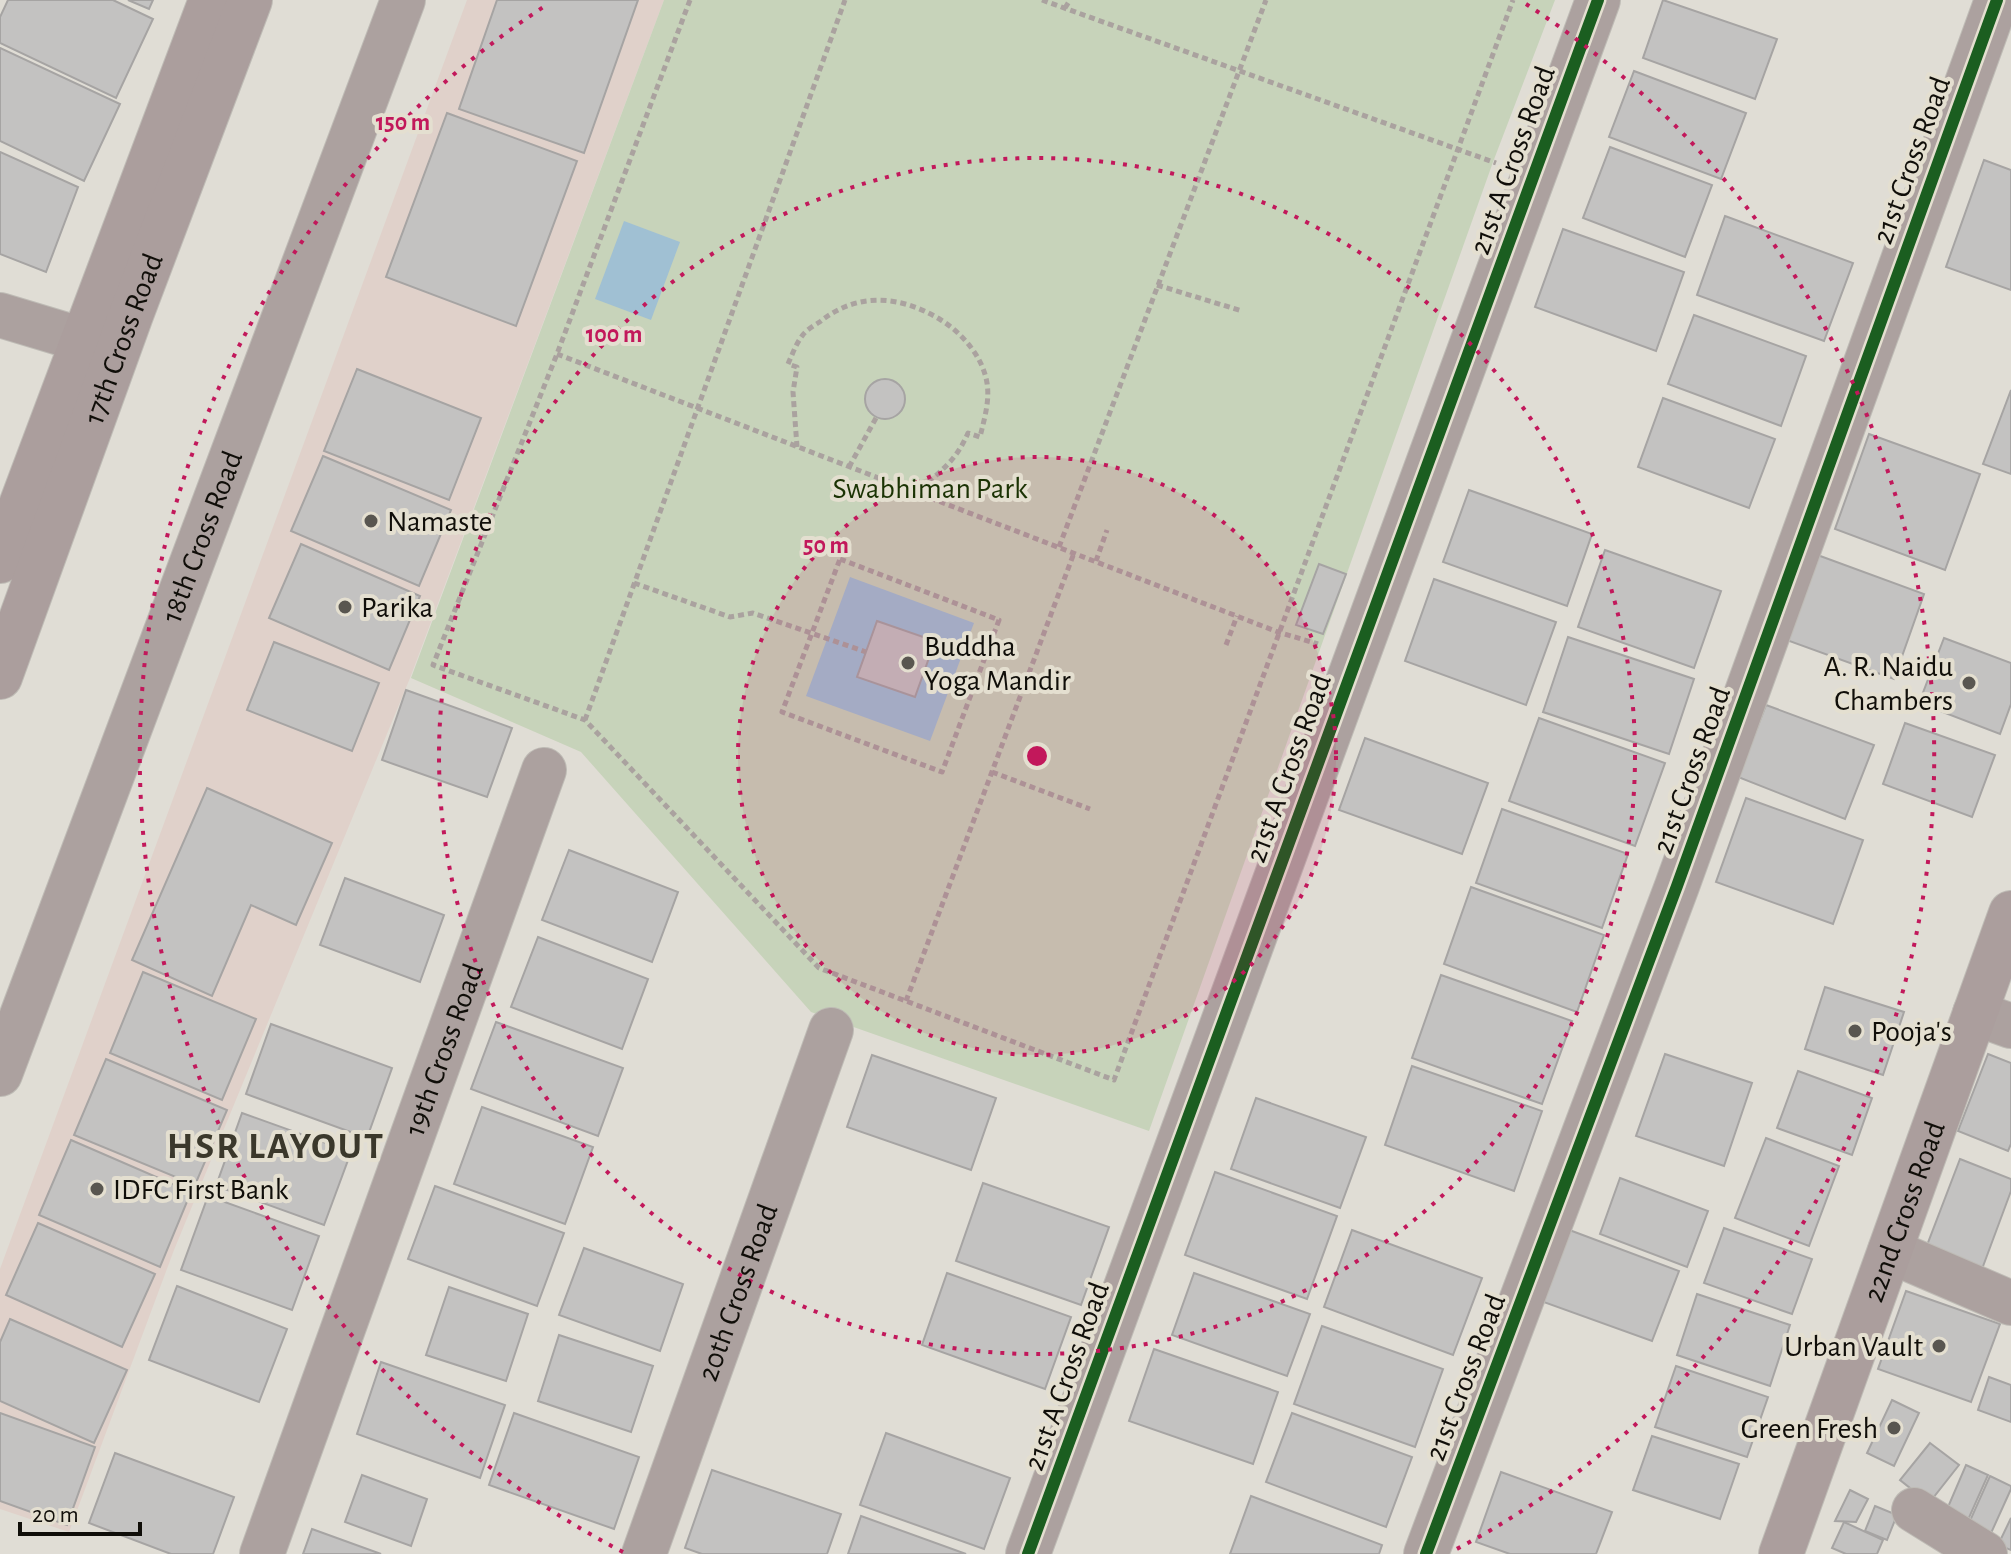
<svg xmlns="http://www.w3.org/2000/svg" width="2011" height="1554" font-family="'Alegreya Sans',sans-serif">
<style>
.commercial{fill:#e0d1ca}
.green{fill:#c7d3ba}
.water{fill:#a0c0d3}
.building{fill:#c3c2c1;stroke:#a6a4a3;stroke-width:2}
.lines{fill:none;stroke-linecap:round;stroke-linejoin:round}
.street-casing{stroke:#bebbb5;stroke-width:46}
.secondary-casing{stroke:#bebbb5;stroke-width:46}
.path{stroke:#aaa29f;stroke-width:5;stroke-dasharray:6 4;stroke-linecap:butt}
.street{stroke:#aca19f;stroke-width:44}
.secondary{stroke:#ab9e9d;stroke-width:44}
.cycleway-casing{stroke:#e4dfd0;stroke-width:17}
.cycleway{stroke:#1b5e20;stroke-width:12}
.ring{fill:none;stroke:#c2185b;stroke-width:4;stroke-dasharray:4 8}
.poi-dot{fill:#595650;stroke:#e4dfd0;stroke-width:3}
.labels{text-anchor:middle;stroke-width:8;stroke-linejoin:round;paint-order:stroke}
.street-label{font-size:30px;fill:#100e09;stroke:#e4dfd0}
.park-label{font-size:30px;fill:#1b3304;stroke:#e4dfd0}
.poi-label{font-size:30px;fill:#100e09;stroke:#e4dfd0;text-anchor:start}
.district-label{font-size:38px;font-weight:bold;letter-spacing:2px;fill:#3b382b;stroke:#e4dfd0}
.centre{fill:#c2185b;stroke:#e4dfd0;stroke-width:4}
.ring-label{font-size:24px;text-anchor:middle;font-weight:bold;fill:#c2185b;stroke:#e4dfd0;stroke-width:8;stroke-linejoin:round;paint-order:stroke}
</style>
<rect width="100%" height="100%" fill="#e0ddd5"/>
<!-- commercial -->
<polygon class="commercial" points="467,0 664,0 410,678 174,1250 69,1532 0,1509 0,1269"/>
<!-- green -->
<polygon class="green" points="664,0 1555,0 1493,162 1149,1131 811,1012 581,752 411,678"/>
<!-- water -->
<g class="water">
<polygon points="624,221 680,242 651,320 595,299"/>
<polygon points="850,577 974,623 930,741 806,696"/>
</g>
<!-- building -->
<g class="building">
<polygon points="8,0 113,0 153,19 116,98 0,43 0,17"/>
<polygon points="128,0 153,0 149,9"/>
<polygon points="497,0 638,0 584,153 459,109"/>
<polygon points="1663,0 1777,39 1755,99 1643,58"/>
<polygon points="0,48 120,104 84,181 0,141"/>
<polygon points="1634,71 1746,113 1721,179 1609,137"/>
<polygon points="447,113 577,161 516,326 386,277"/>
<polygon points="1610,147 1712,185 1685,257 1583,218"/>
<polygon points="0,152 78,187 46,272 0,254"/>
<polygon points="1984,160 2011,170 2011,290 1946,267"/>
<polygon points="1725,216 1853,263 1824,341 1697,295"/>
<polygon points="1563,229 1684,272 1656,351 1535,307"/>
<polygon points="1694,315 1806,356 1781,426 1668,384"/>
<polygon points="357,369 481,418 449,500 324,451"/>
<circle cx="885" cy="399" r="20"/>
<polygon points="2011,390 2011,474 1983,464"/>
<polygon points="1663,398 1775,439 1749,508 1638,467"/>
<polygon points="1869,434 1980,474 1945,570 1835,529"/>
<polygon points="323,456 451,510 419,586 291,531"/>
<polygon points="1469,490 1592,534 1567,606 1443,562"/>
<polygon points="301,544 420,596 389,670 269,618"/>
<polygon points="1605,550 1721,591 1694,668 1578,627"/>
<polygon points="1812,553 1924,594 1894,679 1781,638"/>
<polygon points="1319,564 1346,574 1323,634 1296,625"/>
<polygon points="1434,579 1556,622 1526,705 1405,661"/>
<polygon points="877,621 935,641 915,697 857,677"/>
<polygon points="1568,637 1694,679 1669,754 1543,712"/>
<polygon points="1944,638 2011,663 2011,704 2000,734 1919,703"/>
<polygon points="274,642 379,683 352,751 247,710"/>
<polygon points="406,690 512,728 487,797 382,760"/>
<polygon points="1766,705 1874,745 1845,819 1738,777"/>
<polygon points="1539,718 1665,763 1635,846 1509,801"/>
<polygon points="1905,723 1995,755 1972,817 1883,784"/>
<polygon points="1365,738 1488,783 1462,854 1339,810"/>
<polygon points="207,788 332,843 296,925 251,905 212,996 132,960"/>
<polygon points="1746,798 1863,840 1833,924 1716,882"/>
<polygon points="1502,809 1628,854 1602,928 1476,883"/>
<polygon points="569,850 678,892 652,962 542,920"/>
<polygon points="345,878 444,915 420,982 320,945"/>
<polygon points="1471,887 1604,935 1577,1012 1444,964"/>
<polygon points="538,937 648,979 622,1049 511,1007"/>
<polygon points="143,972 256,1019 222,1100 110,1053"/>
<polygon points="1441,975 1572,1021 1542,1104 1412,1058"/>
<polygon points="1825,987 1904,1012 1883,1075 1805,1049"/>
<polygon points="496,1022 623,1068 598,1136 471,1089"/>
<polygon points="271,1024 392,1068 367,1138 246,1094"/>
<polygon points="1665,1054 1752,1083 1724,1166 1636,1136"/>
<polygon points="1988,1054 2011,1063 2011,1144 2008,1151 1958,1131"/>
<polygon points="872,1055 996,1098 971,1170 847,1127"/>
<polygon points="106,1059 227,1110 195,1185 74,1135"/>
<polygon points="1412,1066 1542,1111 1514,1191 1385,1145"/>
<polygon points="1798,1071 1872,1098 1852,1155 1777,1128"/>
<polygon points="1256,1098 1366,1137 1340,1208 1231,1169"/>
<polygon points="482,1107 593,1147 565,1224 454,1184"/>
<polygon points="242,1113 351,1152 324,1225 216,1186"/>
<polygon points="1766,1138 1839,1166 1809,1246 1735,1218"/>
<polygon points="71,1140 191,1192 160,1267 39,1215"/>
<polygon points="1960,1159 2011,1179 2011,1191 1982,1269 1926,1248"/>
<polygon points="1215,1172 1337,1216 1307,1299 1185,1255"/>
<polygon points="1620,1178 1708,1211 1687,1267 1600,1234"/>
<polygon points="983,1183 1109,1227 1081,1305 956,1261"/>
<polygon points="435,1186 564,1233 537,1306 408,1259"/>
<polygon points="208,1196 319,1236 292,1310 181,1270"/>
<polygon points="38,1223 155,1274 122,1347 6,1295"/>
<polygon points="1564,1228 1679,1271 1652,1341 1538,1300"/>
<polygon points="1724,1228 1812,1259 1792,1314 1704,1283"/>
<polygon points="1352,1230 1482,1278 1453,1355 1324,1307"/>
<polygon points="584,1248 683,1284 660,1351 559,1315"/>
<polygon points="947,1273 1071,1317 1045,1389 922,1345"/>
<polygon points="1194,1273 1310,1314 1287,1376 1172,1335"/>
<polygon points="177,1286 287,1329 259,1402 149,1360"/>
<polygon points="449,1287 528,1314 506,1381 426,1355"/>
<polygon points="1906,1291 2000,1324 1971,1402 1878,1369"/>
<polygon points="1697,1294 1790,1325 1770,1386 1677,1355"/>
<polygon points="10,1319 127,1370 94,1443 0,1401 0,1342"/>
<polygon points="1322,1326 1443,1369 1415,1447 1294,1404"/>
<polygon points="559,1335 653,1366 631,1432 538,1401"/>
<polygon points="1154,1349 1278,1392 1253,1464 1129,1421"/>
<polygon points="381,1362 505,1405 480,1478 357,1434"/>
<polygon points="1676,1366 1768,1397 1747,1457 1655,1427"/>
<polygon points="1989,1377 2011,1385 2011,1422 1978,1410"/>
<polygon points="1892,1400 1919,1413 1894,1466 1867,1453"/>
<polygon points="0,1413 95,1447 67,1525 0,1501"/>
<polygon points="514,1413 639,1457 614,1529 489,1485"/>
<polygon points="1292,1413 1412,1457 1386,1527 1266,1482"/>
<polygon points="886,1433 1010,1478 984,1549 860,1505"/>
<polygon points="1652,1436 1739,1464 1720,1519 1633,1490"/>
<polygon points="1930,1443 1959,1465 1929,1503 1900,1480"/>
<polygon points="115,1453 234,1497 213,1554 171,1554 89,1523"/>
<polygon points="1966,1465 1988,1475 1963,1531 1942,1521"/>
<polygon points="712,1470 841,1514 827,1554 702,1554 685,1548"/>
<polygon points="1501,1472 1612,1512 1596,1554 1510,1554 1476,1542"/>
<polygon points="362,1475 427,1499 411,1546 345,1522"/>
<polygon points="1990,1476 2011,1486 2011,1489 1987,1542 1965,1532"/>
<polygon points="1850,1490 1868,1499 1856,1522 1835,1521"/>
<polygon points="1251,1496 1382,1545 1379,1554 1230,1554"/>
<polygon points="1875,1506 1897,1515 1887,1540 1865,1531"/>
<polygon points="861,1516 966,1554 848,1554"/>
<polygon points="2011,1518 2011,1550 1998,1545"/>
<polygon points="1844,1522 1883,1540 1877,1554 1846,1554 1832,1548"/>
<polygon points="312,1529 381,1554 303,1554"/>
</g>
<g class="lines">
<!-- street casing -->
<g class="street-casing">
<g id="street">
<polyline points="0,315 83,340"/>
<polyline points="1975,1013 2011,1026"/>
<path id="s1" d="M0,1074L403,0"/>
<polyline points="1890,1251 2011,1303"/>
<polyline points="1914,1510 1985,1554"/>
<path id="s2" d="M262,1554L544,770"/>
<path id="s3" d="M644,1554L831,1030"/>
<polyline points="1028,1554 1598,0"/>
<polyline points="1426,1554 1677,886 1997,0"/>
</g>
</g>
<!-- secondary casing -->
<g class="secondary-casing">
<g id="secondary">
<polyline points="0,561 211,0"/>
<path id="s4" d="M0,677L131,315L250,0"/>
<path id="s5" d="M1781,1554L2011,913"/>
</g>
</g>
<!-- path -->
<g class="path">
<polyline points="690,0 557,354 433,665 585,720 819,968 1114,1080 1513,0"/>
<polyline points="1042,0 1496,163"/>
<polyline points="1065,8 1070,0"/>
<polyline points="1157,285 1242,311"/>
<polyline points="557,354 1278,632 1318,644"/>
<path d="M797,447L793,392L797,367L788,364C792,355 796,344 802,336C806,330 815,325 821,321C859,291 902,296 941,320C962,333 983,357 987,383C990,401 984,420 980,437L968,433C954,465 939,470 918,493"/>
<polyline points="849,467 876,418"/>
<polyline points="1059,547 1266,0"/>
<polygon points="840,559 999,620 942,772 782,712"/>
<polyline points="1096,561 1107,530"/>
<polyline points="634,583 730,617 753,613 866,652"/>
<polyline points="1226,645 1237,616"/>
<polyline points="585,720 845,0"/>
<polyline points="992,772 1090,809"/>
<polyline points="906,1001 1074,553"/>
</g>
<!-- street -->
<use href="#street" class="street"/>
<!-- secondary -->
<use href="#secondary" class="secondary"/>
<!-- cycleway casing -->
<g class="cycleway-casing">
<g id="cycleway">
<polyline points="1028,1554 1598,0"/>
<polyline points="1426,1554 1677,886 1997,0"/>
</g>
</g>
<!-- cycleway -->
<use href="#cycleway" class="cycleway"/>
</g>
<!-- distance rings -->
<circle cx="1037" cy="756" r="299" fill="#c2185b" fill-opacity=".12"/>
<g class="ring">
<circle cx="1037" cy="756" r="299"/>
<circle cx="1037" cy="756" r="598"/>
<path d="M623 1552A897 897 0 0 1 548 4M1526 4A897 897 0 0 1 1451 1552"/>
</g>
<!-- markers -->
<g class="poi-dot">
<circle cx="371" cy="521" r="8"/>
<circle cx="345" cy="607" r="8"/>
<circle cx="908" cy="663" r="8"/>
<circle cx="1969" cy="683" r="8"/>
<circle cx="1855" cy="1031" r="8"/>
<circle cx="97" cy="1189" r="8"/>
<circle cx="1939" cy="1346" r="8"/>
<circle cx="1894" cy="1428" r="8"/>
</g>
<g class="labels">
<!-- street labels -->
<g class="street-label">
<text transform="translate(1512 160) rotate(-70)" y="10">21st A Cross Road</text>
<text transform="translate(1911 160) rotate(-70)" y="10">21st Cross Road</text>
<text dy="10" stroke="none"><textPath href="#s4" startOffset="360">17th Cross Road</textPath></text>
<text dy="10" stroke="none"><textPath href="#s1" startOffset="574">18th Cross Road</textPath></text>
<text transform="translate(1288 768) rotate(-70)" y="10">21st A Cross Road</text>
<text transform="translate(1691 770) rotate(-70)" y="10">21st Cross Road</text>
<text dy="10" stroke="none"><textPath href="#s2" startOffset="536">19th Cross Road</textPath></text>
<text dy="10" stroke="none"><textPath href="#s5" startOffset="364">22nd Cross Road</textPath></text>
<text dy="10" stroke="none"><textPath href="#s3" startOffset="278">20th Cross Road</textPath></text>
<text transform="translate(1066 1376) rotate(-70)" y="10">21st A Cross Road</text>
<text transform="translate(1465 1377) rotate(-69)" y="10">21st Cross Road</text>
</g>
<!-- park labels -->
<g class="park-label">
<text x="930" y="498">Swabhiman Park</text>
</g>
<!-- poi labels -->
<g class="poi-label">
<text x="387" y="531">Namaste</text>
<text x="361" y="617">Parika</text>
<text x="924" y="656">Buddha<tspan x="924" dy="34">Yoga Mandir</tspan></text>
<text x="1953" y="676" text-anchor="end">A. R. Naidu<tspan x="1953" dy="34">Chambers</tspan></text>
<text x="1871" y="1041">Pooja's</text>
<text x="113" y="1199">IDFC First Bank</text>
<text x="1923" y="1356" text-anchor="end">Urban Vault</text>
<text x="1878" y="1438" text-anchor="end">Green Fresh</text>
</g>
<!-- district labels -->
<g class="district-label">
<text x="276" y="1158">HSR LAYOUT</text>
</g>
</g>
<circle cx="1037" cy="756" r="12" class="centre"/>
<g class="ring-label">
<text x="403" y="130">150 m</text>
<text x="614" y="342">100 m</text>
<text x="826" y="553">50 m</text>
</g>
<!-- scale -->
<path d="M20 1522v12h120v-12" fill="none" stroke="#100e09" stroke-width="4"/>
<text x="32" y="1522" font-size="24" fill="#100e09" stroke="#e4dfd0" stroke-width="6" paint-order="stroke">20 m</text>
</svg>
